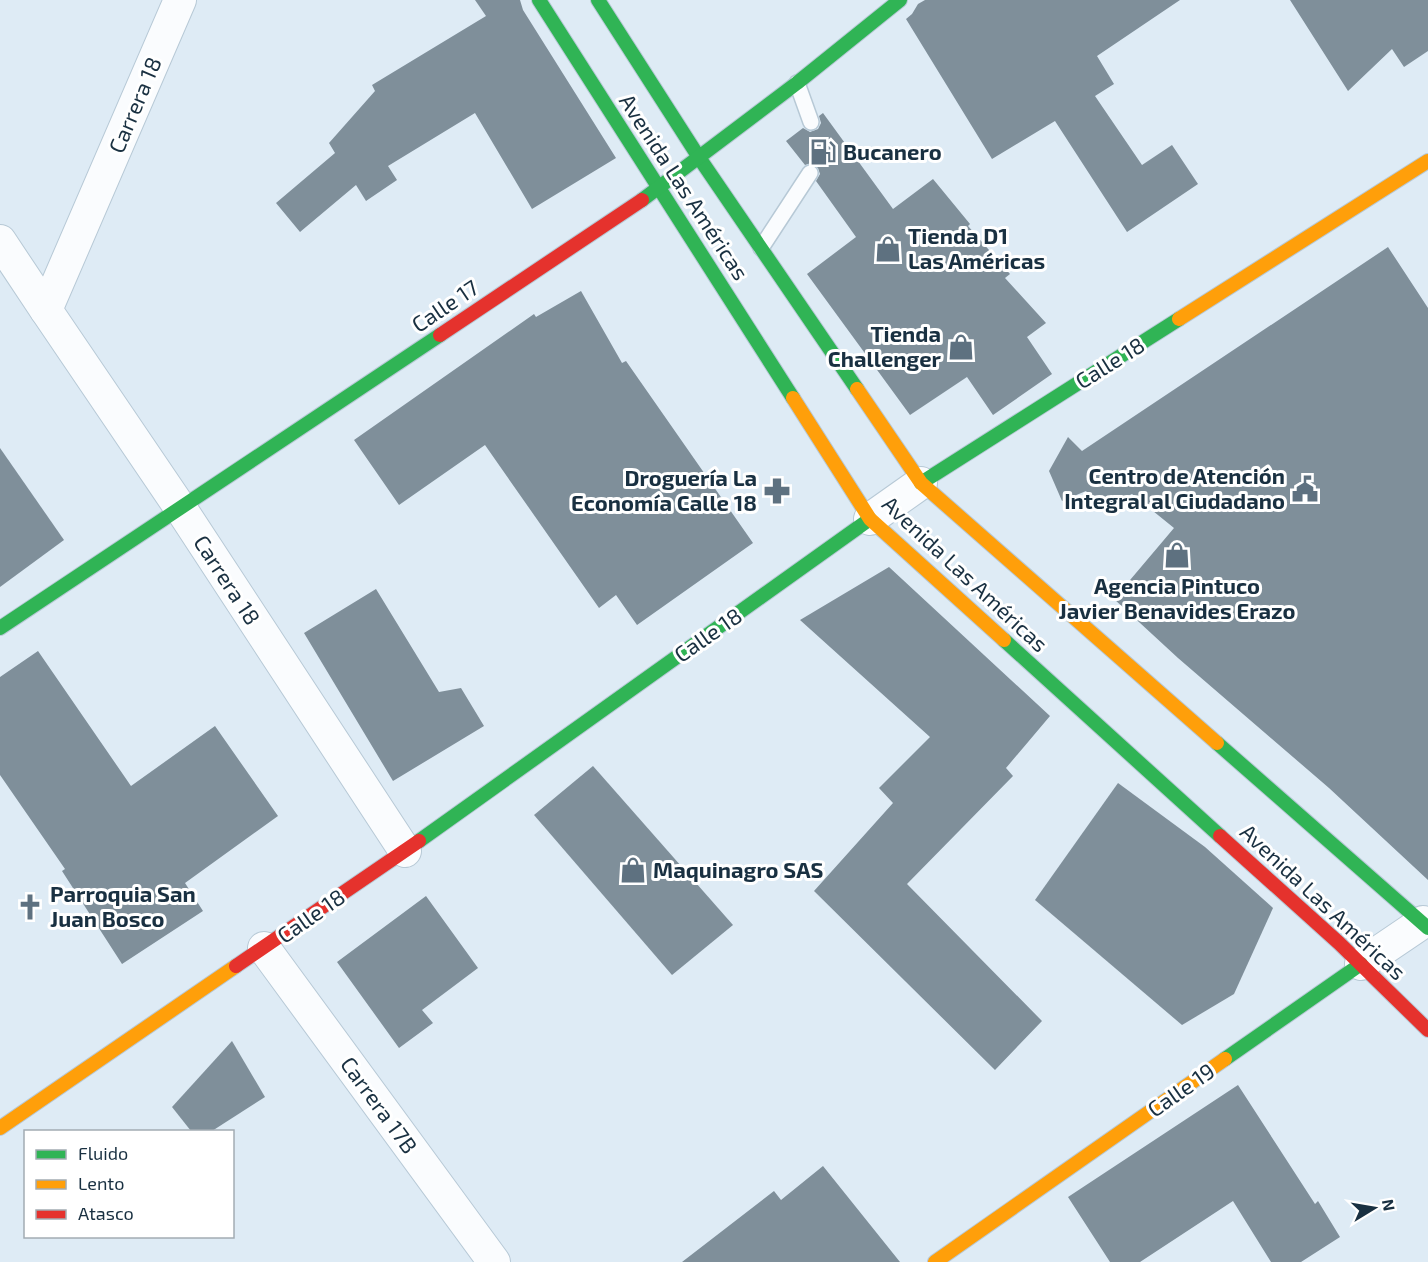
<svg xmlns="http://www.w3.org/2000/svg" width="1428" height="1262" font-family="'Exo 2',sans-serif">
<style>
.building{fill:#7f8f9a}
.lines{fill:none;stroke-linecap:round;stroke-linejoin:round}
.lane-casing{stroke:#b7c9d6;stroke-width:18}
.street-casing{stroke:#b7c9d6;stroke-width:34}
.fast-casing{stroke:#b7c9d6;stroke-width:16}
.slow-casing{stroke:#b7c9d6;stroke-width:16}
.jam-casing{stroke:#b7c9d6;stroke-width:16}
.lane{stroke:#fafcfe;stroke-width:15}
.street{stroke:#fafcfe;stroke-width:32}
.fast{stroke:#30b455;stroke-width:14}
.slow{stroke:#ff9f0a;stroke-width:14}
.jam{stroke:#e5322d;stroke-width:14}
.labels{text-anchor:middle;stroke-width:6;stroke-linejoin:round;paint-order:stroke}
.street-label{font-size:22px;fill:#193041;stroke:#fff}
.poi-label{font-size:22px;font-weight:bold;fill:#193041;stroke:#fff;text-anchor:start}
</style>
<rect width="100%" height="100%" fill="#deebf5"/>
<!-- building -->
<g class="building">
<polygon points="475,0 520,0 523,10 616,158 532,209 475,113 388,166 397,180 366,201 356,185 300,232 276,203 335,153 329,143 375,91 372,85 486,16"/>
<polygon points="925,0 1180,0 1097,56 1114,84 1095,96 1142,165 1172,145 1198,184 1127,232 1055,121 992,159 906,19 912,14 918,4"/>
<polygon points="1290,0 1428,0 1428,51 1404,67 1392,49 1348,91"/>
<polygon points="823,113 893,209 933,179 970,224 968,226 1010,274 1005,278 1046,323 1027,337 1052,374 993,415 967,377 910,415 807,274 856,237 816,181 820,174 818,168 811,163 805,165 786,141 803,128 810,132 818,129 821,123 819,116"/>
<polygon points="1388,247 1428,308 1428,880 1329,788 1178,658 1114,599 1174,528 1132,494 1101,509 1086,491 1062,501 1049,471 1068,437 1082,451"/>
<polygon points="581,291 622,363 626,361 753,543 637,625 616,595 599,608 485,445 399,505 354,440 534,314 536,317"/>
<polygon points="0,448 64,540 0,587"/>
<polygon points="889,567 1050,716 1006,768 1013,776 907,884 1042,1021 995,1070 814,891 893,803 879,788 930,737 800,620"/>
<polygon points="376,589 439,692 461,688 484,726 393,781 304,633"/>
<polygon points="38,651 131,786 215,726 278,816 185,883 203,911 122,964 62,871 65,869 0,775 0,677"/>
<polygon points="593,766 733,925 672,975 534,815"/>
<polygon points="1118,783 1205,847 1273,908 1234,994 1182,1025 1035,900"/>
<polygon points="426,896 478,968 422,1010 433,1023 399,1048 337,962"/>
<polygon points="232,1041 265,1097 212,1131 191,1131 172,1107"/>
<polygon points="1238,1085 1315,1204 1318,1201 1340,1237 1301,1262 1271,1262 1233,1201 1140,1262 1110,1262 1068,1197"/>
<polygon points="823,1166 900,1262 682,1262 774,1191 781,1200"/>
</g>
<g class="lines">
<!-- lane casing -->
<g class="lane-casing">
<g id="lane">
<polyline points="797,83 811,122"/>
<polyline points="761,248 810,173"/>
</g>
</g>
<!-- street casing -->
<g class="street-casing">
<g id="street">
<polyline points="180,0 46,310 181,509 405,851"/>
<polyline points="0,241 46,310"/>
<polyline points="870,519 921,483"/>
<polyline points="264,948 494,1262"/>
<polyline points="1361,964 1423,922"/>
</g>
</g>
<!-- fast casing -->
<g class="fast-casing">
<g id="fast">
<polyline points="539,0 793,398"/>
<polyline points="598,0 700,159 857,389"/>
<polyline points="642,200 797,83 900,0"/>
<polyline points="921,483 1179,319"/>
<polyline points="0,628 440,335"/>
<polyline points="1004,640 1220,836"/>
<polyline points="1217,743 1428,928"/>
<polyline points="419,841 870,519"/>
<polyline points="1225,1059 1361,964"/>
</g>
</g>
<!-- slow casing -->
<g class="slow-casing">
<g id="slow">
<polyline points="1179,319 1428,161"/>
<polyline points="857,389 921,483 1217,743"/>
<polyline points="793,398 870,519 1004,640"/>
<polyline points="0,1128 236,966"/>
<polyline points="935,1262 1225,1059"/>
</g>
</g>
<!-- jam casing -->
<g class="jam-casing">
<g id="jam">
<polyline points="440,335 642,200"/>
<polyline points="1220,836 1339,943 1428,1030"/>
<polyline points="236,966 419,841"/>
</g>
</g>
<!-- lane -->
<use href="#lane" class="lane"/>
<!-- street -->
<use href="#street" class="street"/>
<!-- fast -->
<use href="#fast" class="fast"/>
<!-- slow -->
<use href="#slow" class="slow"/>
<!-- jam -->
<use href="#jam" class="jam"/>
</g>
<!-- icons -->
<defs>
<g id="fuel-bare" transform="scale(2.07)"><path d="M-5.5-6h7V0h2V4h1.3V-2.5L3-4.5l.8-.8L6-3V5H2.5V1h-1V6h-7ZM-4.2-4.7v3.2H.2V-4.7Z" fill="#5e7180" stroke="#fff" stroke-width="2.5" paint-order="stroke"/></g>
<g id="shop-bare" transform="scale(2.07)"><path d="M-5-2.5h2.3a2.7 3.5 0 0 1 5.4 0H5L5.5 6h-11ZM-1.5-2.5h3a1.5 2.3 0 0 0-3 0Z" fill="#5e7180" stroke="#fff" stroke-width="2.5" paint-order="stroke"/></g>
<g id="civic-bare" transform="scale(2.07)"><path d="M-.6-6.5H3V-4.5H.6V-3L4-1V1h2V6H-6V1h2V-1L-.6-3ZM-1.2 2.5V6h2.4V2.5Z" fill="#5e7180" stroke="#fff" stroke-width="2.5" paint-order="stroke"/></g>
<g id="pharmacy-bare" transform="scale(2.07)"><path d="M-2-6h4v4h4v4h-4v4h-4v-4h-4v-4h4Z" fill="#5e7180" stroke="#fff" stroke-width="2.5" paint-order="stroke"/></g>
<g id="church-bare" transform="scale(2.07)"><path d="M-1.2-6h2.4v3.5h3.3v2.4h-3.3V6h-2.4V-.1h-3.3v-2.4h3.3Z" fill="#5e7180" stroke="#fff" stroke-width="2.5" paint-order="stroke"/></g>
</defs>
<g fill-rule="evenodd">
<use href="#fuel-bare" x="823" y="152"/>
<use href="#shop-bare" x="888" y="249"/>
<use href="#shop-bare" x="961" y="347"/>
<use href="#civic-bare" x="1305" y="489"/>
<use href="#pharmacy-bare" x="777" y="491"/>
<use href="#shop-bare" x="1177" y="555"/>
<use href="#shop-bare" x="633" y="870"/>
<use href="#church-bare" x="30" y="907"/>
</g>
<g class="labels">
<!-- street labels -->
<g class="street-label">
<text transform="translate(135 105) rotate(-67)" y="8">Carrera 18</text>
<text transform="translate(684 187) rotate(57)" y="8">Avenida Las Américas</text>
<text transform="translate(445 306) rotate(-34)" y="8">Calle 17</text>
<text transform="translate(1110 363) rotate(-32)" y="8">Calle 18</text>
<text transform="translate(965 574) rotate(43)" y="8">Avenida Las Américas</text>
<text transform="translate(227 580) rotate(57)" y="8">Carrera 18</text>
<text transform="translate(708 635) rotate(-35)" y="8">Calle 18</text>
<text transform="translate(1323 902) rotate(43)" y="8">Avenida Las Américas</text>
<text transform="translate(311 916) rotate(-35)" y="8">Calle 18</text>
<text transform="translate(1181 1090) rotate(-35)" y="8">Calle 19</text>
<text transform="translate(379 1105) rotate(54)" y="8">Carrera 17B</text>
</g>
<!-- poi labels -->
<g class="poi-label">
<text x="843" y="160">Bucanero</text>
<text x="908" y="244">Tienda D1<tspan x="908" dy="25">Las Américas</tspan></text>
<text x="941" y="342" text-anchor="end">Tienda<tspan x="941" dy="25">Challenger</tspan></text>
<text x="1285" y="484" text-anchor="end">Centro de Atención<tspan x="1285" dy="25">Integral al Ciudadano</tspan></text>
<text x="757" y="486" text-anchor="end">Droguería La<tspan x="757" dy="25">Economía Calle 18</tspan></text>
<text x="1177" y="594" text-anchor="middle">Agencia Pintuco<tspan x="1177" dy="25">Javier Benavides Erazo</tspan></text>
<text x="653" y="878">Maquinagro SAS</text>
<text x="50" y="902">Parroquia San<tspan x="50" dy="25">Juan Bosco</tspan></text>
</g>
</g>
<!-- legend -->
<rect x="24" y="1130" width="210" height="108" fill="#ffffff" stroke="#a3acb3" stroke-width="1.5"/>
<rect x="36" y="1150" width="30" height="9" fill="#30b455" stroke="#a3acb3" stroke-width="1.5"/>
<text x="78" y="1160" font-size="18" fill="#193041">Fluido</text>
<rect x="36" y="1180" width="30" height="9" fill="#ff9f0a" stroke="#a3acb3" stroke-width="1.5"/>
<text x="78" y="1190" font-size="18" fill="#193041">Lento</text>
<rect x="36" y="1210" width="30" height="9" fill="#e5322d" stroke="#a3acb3" stroke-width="1.5"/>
<text x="78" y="1220" font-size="18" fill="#193041">Atasco</text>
<!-- north arrow -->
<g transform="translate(1374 1208) rotate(79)" stroke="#ffffff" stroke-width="4.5" paint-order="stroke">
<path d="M0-4.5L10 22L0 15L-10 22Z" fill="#193041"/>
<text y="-9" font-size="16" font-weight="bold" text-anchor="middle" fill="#193041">N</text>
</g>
</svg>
